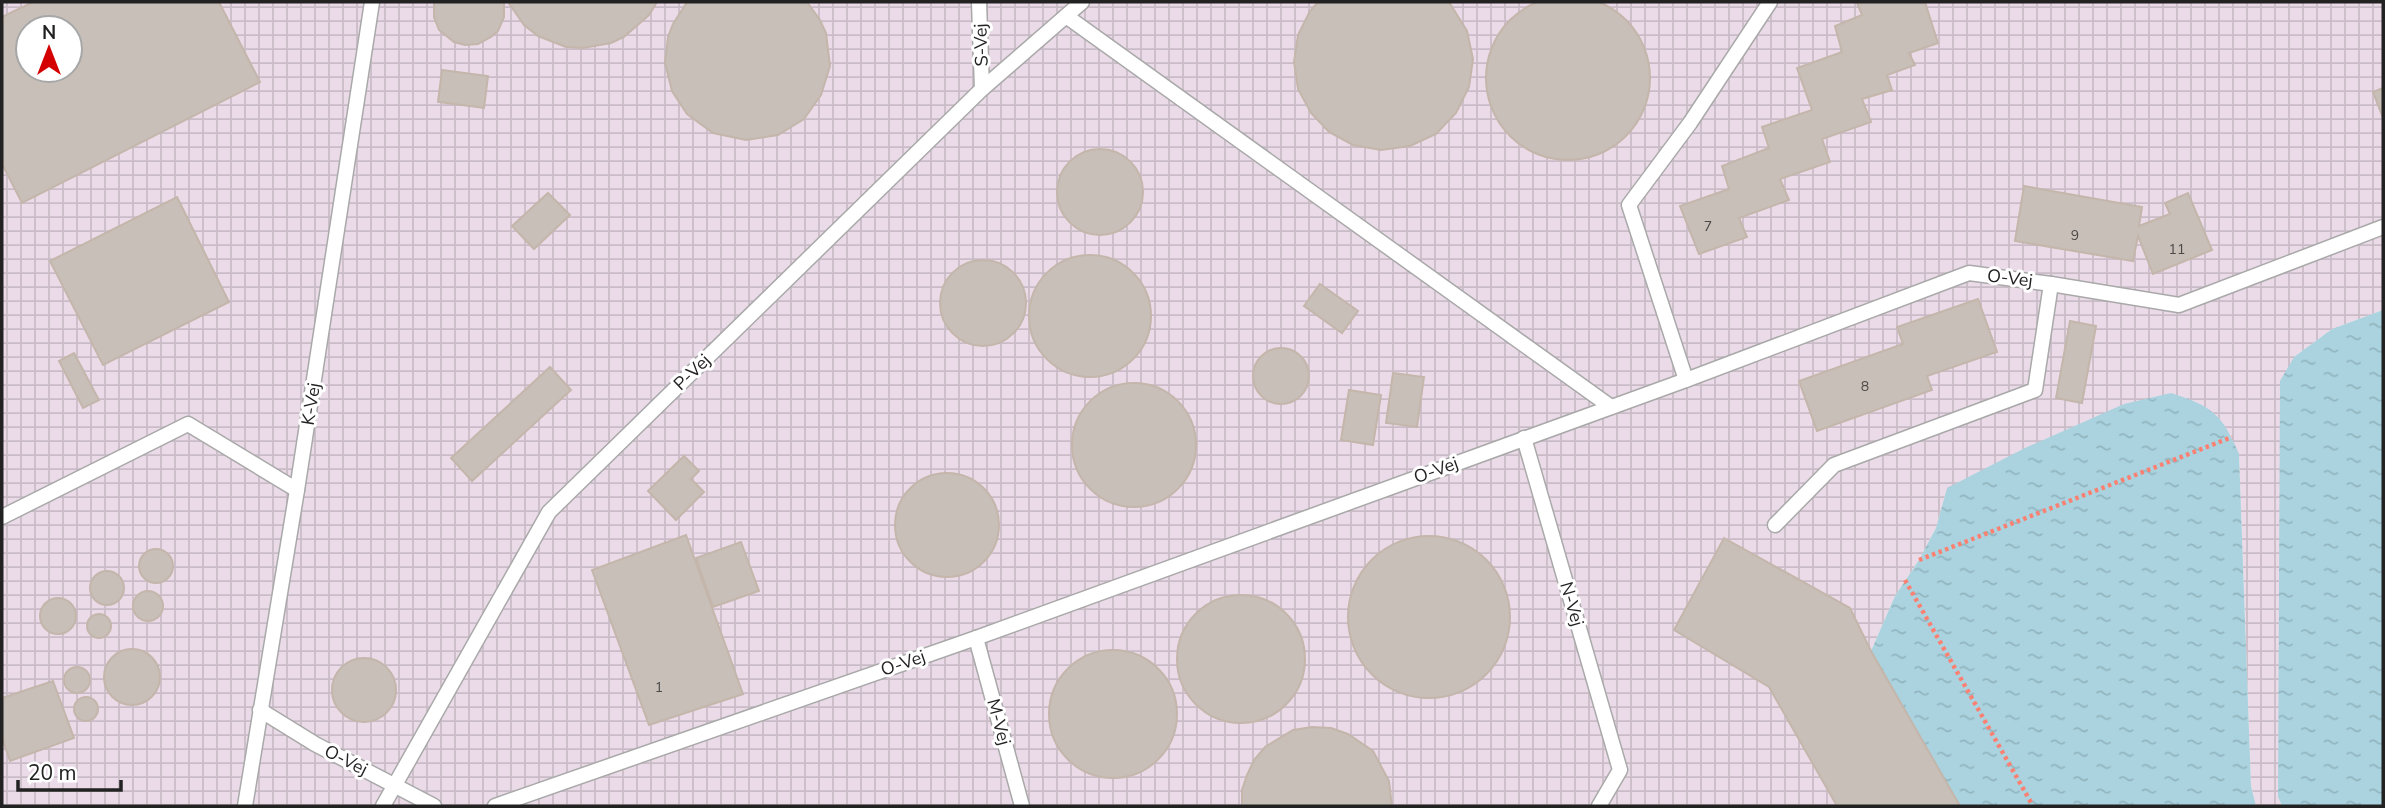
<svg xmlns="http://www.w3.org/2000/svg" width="2385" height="808" font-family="'Nunito Sans',sans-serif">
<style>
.industrial{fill:url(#industrial-grid);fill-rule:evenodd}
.water{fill:url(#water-ripples)}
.building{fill:#c7bfb8;stroke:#c4b6ab;stroke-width:2;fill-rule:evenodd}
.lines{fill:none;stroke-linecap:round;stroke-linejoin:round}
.service-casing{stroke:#a9a9a9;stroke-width:17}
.path{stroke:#fa8072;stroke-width:4.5;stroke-dasharray:3.5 3.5;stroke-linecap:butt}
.service{stroke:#fff;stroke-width:14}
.labels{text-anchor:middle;stroke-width:6;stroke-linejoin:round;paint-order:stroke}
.number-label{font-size:14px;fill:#4b4948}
.street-label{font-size:18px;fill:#222;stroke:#fff}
</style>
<defs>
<pattern id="industrial-grid" width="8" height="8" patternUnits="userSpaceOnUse" patternTransform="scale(1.75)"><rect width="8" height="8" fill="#ebdbe8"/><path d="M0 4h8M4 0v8" fill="none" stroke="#c9bcc7"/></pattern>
<pattern id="water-ripples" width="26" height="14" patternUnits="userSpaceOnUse" patternTransform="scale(1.75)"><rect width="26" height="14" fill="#aad3df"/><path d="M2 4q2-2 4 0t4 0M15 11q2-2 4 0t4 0" fill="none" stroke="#92b5bf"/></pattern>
</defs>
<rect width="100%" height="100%" fill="#f2efe9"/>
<!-- industrial -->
<path class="industrial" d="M2,2H2383V310L2332,329L2294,357L2278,797L2282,806H2256L2251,786L2239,454L1947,488L1936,528L1919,560L1895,596L1871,651L1960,806H2ZM28,28H70V70H28Z"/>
<!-- water -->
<g class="water">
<polygon points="2383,310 2383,806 2282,806 2278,797 2280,381 2294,357 2332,329"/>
<path d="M2171,393C2212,406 2222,414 2239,454L2251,786L2256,806H1960L1871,651L1895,596L1919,560L1936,528L1947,488L2025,448L2124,404Z"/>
</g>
<!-- building -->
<g class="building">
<circle cx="1568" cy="78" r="82"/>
<path d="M33,2H219L260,82L22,203L2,164V17ZM28,28H70V70H28Z"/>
<polygon points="434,2 504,2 504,17 498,31 491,37 478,44 465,45 454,42 439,30 434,17"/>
<polygon points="508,2 657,2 649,15 624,37 611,43 583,48 566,47 538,36 524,25"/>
<polygon points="687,2 807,2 820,20 826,33 830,66 821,95 804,119 778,135 746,140 713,133 687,114 672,91 665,63 668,37 673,24"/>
<polygon points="1318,2 1449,2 1467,31 1473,59 1469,87 1456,113 1436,134 1410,146 1381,150 1353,145 1329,132 1311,113 1298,89 1294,62 1298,35 1310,11"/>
<polygon points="1925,2 1938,43 1909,53 1915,65 1887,75 1892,90 1862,99 1871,122 1822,139 1830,162 1780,179 1789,200 1739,218 1747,237 1699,254 1680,206 1729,189 1722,166 1769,148 1762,127 1812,110 1797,68 1842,52 1835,26 1862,15 1857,3 1859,2"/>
<polygon points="442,70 488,76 484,108 438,102"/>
<polygon points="2383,88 2383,118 2373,92"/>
<circle cx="1100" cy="192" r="43"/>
<polygon points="2024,186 2142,207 2139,226 2170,214 2165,203 2188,193 2212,250 2153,274 2138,236 2133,261 2015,241"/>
<polygon points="548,193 570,215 534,249 512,226"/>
<polygon points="177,197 229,302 103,365 50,261"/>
<circle cx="1090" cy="316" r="61"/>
<circle cx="983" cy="303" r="43"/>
<polygon points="1320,284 1358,311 1342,333 1304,306"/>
<polygon points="1978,299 1997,352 1927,376 1932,390 1817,431 1799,381 1903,344 1897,327"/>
<polygon points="2070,321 2096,326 2082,403 2056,398"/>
<circle cx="1281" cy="376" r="28"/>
<polygon points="74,353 99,400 83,408 59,361"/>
<polygon points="550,367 571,390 472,481 451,458"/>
<polygon points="1393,373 1424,377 1417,427 1386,423"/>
<circle cx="1134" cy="445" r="62"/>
<polygon points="1349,390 1381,395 1373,445 1341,440"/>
<polygon points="684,456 699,471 691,479 704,492 676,520 648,491"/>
<circle cx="947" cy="525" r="52"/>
<polygon points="686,535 743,694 649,725 592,570"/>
<circle cx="1429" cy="617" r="81"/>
<polygon points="1724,538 1850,608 1871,651 1960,806 1837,806 1769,687 1674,630"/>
<polygon points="741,542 759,591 713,607 696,558"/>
<circle cx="156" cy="566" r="17"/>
<circle cx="107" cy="588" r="17"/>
<circle cx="148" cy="606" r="15"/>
<circle cx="1241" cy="659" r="64"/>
<circle cx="58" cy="616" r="18"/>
<circle cx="99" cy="626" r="12"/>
<circle cx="132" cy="677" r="28"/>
<circle cx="1113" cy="714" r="64"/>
<circle cx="364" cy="690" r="32"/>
<circle cx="77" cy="680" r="13"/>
<polygon points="53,681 74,738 10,761 2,738 2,698"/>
<circle cx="86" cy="709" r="12"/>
<polygon points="1312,727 1331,728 1348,734 1373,751 1389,781 1392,806 1242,806 1242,790 1247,775 1254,760 1265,747 1293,730"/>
</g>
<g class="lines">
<!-- service casing -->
<g class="service-casing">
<g id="service">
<polyline points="979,2 982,89"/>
<polyline points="1066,16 1611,407"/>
<polyline points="1686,380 1629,205 1690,123 1770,2"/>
<polyline points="1524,438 1620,770 1599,806"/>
<polyline points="2,517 188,424 297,490"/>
<polyline points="1775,525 1834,465 2035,390 2051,284"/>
<polyline points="976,638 1022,806"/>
<polyline points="260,710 315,744 434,806"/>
<polyline points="245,806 297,490 372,2"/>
<polyline points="383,806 549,512 982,89 1082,2"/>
<polyline points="495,806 976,638 1686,380 1969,273 2051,284 2179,305 2383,227"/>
</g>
</g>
<!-- path -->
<g class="path">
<polyline points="1919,560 2232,437"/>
<polyline points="1905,580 2033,806"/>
</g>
<!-- service -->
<use href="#service" class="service"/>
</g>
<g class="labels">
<!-- number labels -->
<g class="number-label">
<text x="1708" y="231">7</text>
<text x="2075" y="240">9</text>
<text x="2177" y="254">11</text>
<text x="1865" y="391">8</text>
<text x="659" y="692">1</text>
</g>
<!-- street labels -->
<g class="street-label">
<text transform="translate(981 45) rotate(-92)" y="6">S-Vej</text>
<text transform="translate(2010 278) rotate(7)" y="6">O-Vej</text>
<text transform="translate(692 372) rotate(-44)" y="6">P-Vej</text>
<text transform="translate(311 404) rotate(-81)" y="6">K-Vej</text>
<text transform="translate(1436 470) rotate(-20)" y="6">O-Vej</text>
<text transform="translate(1572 604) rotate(74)" y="6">N-Vej</text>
<text transform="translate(903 663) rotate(-19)" y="6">O-Vej</text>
<text transform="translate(999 722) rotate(75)" y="6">M-Vej</text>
<text transform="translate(346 760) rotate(27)" y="6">O-Vej</text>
</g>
</g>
<!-- border -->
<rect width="2385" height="808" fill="none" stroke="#222222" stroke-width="7"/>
<!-- north arrow -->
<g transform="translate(49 49)"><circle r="33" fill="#ffffff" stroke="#a7a7a7" stroke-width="2"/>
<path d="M0-5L12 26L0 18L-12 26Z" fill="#d40000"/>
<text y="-10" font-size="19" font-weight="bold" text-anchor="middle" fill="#222222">N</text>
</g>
<!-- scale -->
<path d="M18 780v10h103v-10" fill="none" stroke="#222222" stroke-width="3.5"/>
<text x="28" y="780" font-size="21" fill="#222222" stroke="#ffffff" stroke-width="5" paint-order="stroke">20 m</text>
</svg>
